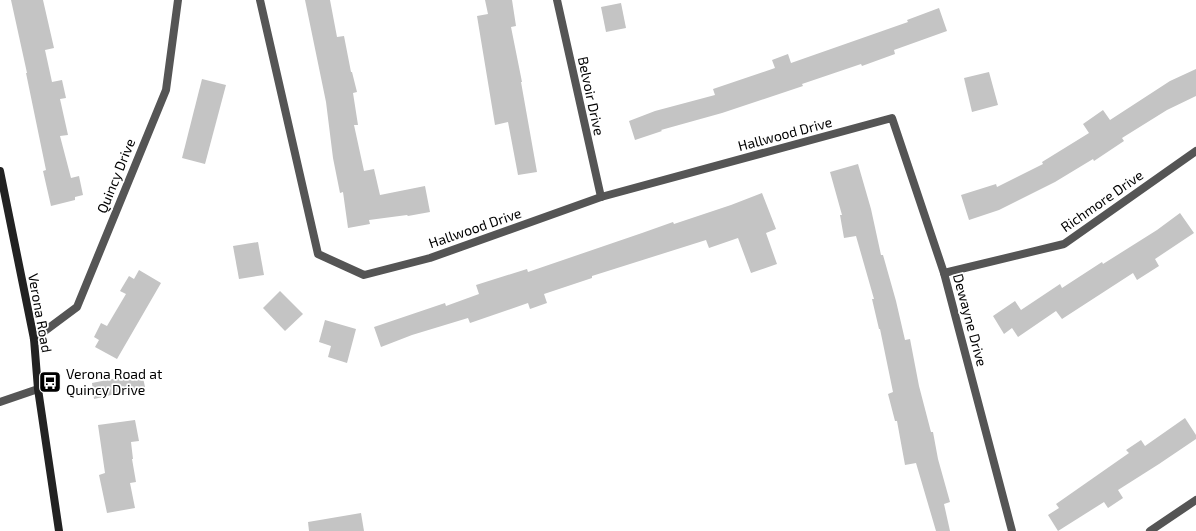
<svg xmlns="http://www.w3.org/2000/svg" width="1196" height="531" font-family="'Exo 2',sans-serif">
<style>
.building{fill:#c4c4c4}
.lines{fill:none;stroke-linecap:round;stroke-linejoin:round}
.street{stroke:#555;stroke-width:8}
.secondary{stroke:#222;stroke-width:8}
.labels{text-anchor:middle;stroke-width:3.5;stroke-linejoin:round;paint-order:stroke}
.street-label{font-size:14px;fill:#000;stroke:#fff}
.poi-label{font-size:14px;fill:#000;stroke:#fff;text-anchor:start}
</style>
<rect width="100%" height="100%" fill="#fff"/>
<!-- building -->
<g class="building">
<polygon points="11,0 43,0 54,48 45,50 52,82 62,80 66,98 60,99 68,135 60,136 71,178 79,176 83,195 75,197 75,200 51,206 43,171 46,170 26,73 27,73"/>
<polygon points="305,0 330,0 337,37 344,36 351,72 352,72 357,92 353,93 358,125 354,125 364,171 374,169 380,195 425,186 430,212 408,216 407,215 369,220 370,224 348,228 343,192 340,193 333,158 326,102"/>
<polygon points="485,0 512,0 516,26 511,27 522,82 521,82 537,172 518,175 508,122 495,125 477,16 488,14"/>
<polygon points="621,3 626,28 606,32 601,7"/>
<polygon points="939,8 947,31 894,50 895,54 862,66 861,64 802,84 803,86 722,113 661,130 662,131 635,140 629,121 655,111 715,95 713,89 775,68 772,60 788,54 791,63 908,22 907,20"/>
<polygon points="1196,69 1196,96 1167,110 1122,138 1124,141 1094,161 1093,159 1055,182 999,210 969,220 961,195 996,184 997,187 1043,164 1042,162 1089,133 1083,124 1103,110 1110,120 1170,81"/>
<polygon points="989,72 998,105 972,112 964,78"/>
<polygon points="202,79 226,85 205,164 182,158"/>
<polygon points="858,164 871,209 881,255 883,255 896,301 905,340 910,339 919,386 931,432 933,432 938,459 950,502 944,504 950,531 936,531 916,463 905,465 897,421 895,421 888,394 893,392 880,329 879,329 872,299 874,299 856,236 844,238 840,215 842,215 830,172"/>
<polygon points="762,193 776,229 766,233 777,264 751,273 738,238 709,248 706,240 592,276 592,278 544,294 547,303 530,309 528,303 470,323 468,318 412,335 381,347 374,327 445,303 446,306 479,294 476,285 527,269 528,272 642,233 673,222 674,224 731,205"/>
<polygon points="1180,213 1194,233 1155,259 1159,266 1137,280 1133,273 1062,319 1056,311 1018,337 1012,328 1004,334 993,316 1015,301 1021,310 1060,284 1062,288 1102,262 1103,264 1157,230"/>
<polygon points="258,242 264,275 239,279 233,246"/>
<polygon points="139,270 161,283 117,359 95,347 99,340 94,337 101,323 107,326 126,294 120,291 129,276 134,279"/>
<polygon points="280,291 303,314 285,331 263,308"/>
<polygon points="325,320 356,329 347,363 328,357 331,346 319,342"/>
<polygon points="142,373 145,387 94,399 92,383"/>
<polygon points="1185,418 1196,435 1196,439 1159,464 1118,490 1123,498 1108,508 1104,502 1058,531 1048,515 1059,508 1056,504 1129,453 1126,450 1141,440 1145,446"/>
<polygon points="135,420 139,441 131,442 133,459 132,459 136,482 130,483 135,508 107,513 99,475 105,473 98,425"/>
<polygon points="361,513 364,531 309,531 308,522"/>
</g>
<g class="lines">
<!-- street -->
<g class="street">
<polyline points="260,0 318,254 364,275 430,258 601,197 892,118 944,273 1012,531"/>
<polyline points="557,0 601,197"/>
<polyline points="944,273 1064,244 1196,151"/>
<polyline points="34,339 77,307 166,90 178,0"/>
<polyline points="0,402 38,389"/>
<polyline points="1150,531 1196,500"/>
</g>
<!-- secondary -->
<polyline class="secondary" points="0,171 34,339 38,389 59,531"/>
</g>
<!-- icons -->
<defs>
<g id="bus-square" transform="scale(1.15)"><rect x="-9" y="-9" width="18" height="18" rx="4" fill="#000" stroke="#fff"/><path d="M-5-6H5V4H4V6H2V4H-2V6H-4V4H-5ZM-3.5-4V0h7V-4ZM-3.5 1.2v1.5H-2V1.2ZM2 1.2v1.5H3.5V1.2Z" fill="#fff"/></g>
</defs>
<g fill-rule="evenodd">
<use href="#bus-square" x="50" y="382"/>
</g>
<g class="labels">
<!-- street labels -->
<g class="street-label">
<text transform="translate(591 96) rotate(78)" y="5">Belvoir Drive</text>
<text transform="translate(785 134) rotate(-15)" y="5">Hallwood Drive</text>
<text transform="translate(116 176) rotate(-68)" y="5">Quincy Drive</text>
<text transform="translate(1102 201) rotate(-35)" y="5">Richmore Drive</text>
<text transform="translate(475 228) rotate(-19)" y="5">Hallwood Drive</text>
<text transform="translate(40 313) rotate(80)" y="5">Verona Road</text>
<text transform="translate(970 320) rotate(75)" y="5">Dewayne Drive</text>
</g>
<!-- poi labels -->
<g class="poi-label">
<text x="66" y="379">Verona Road at<tspan x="66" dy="16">Quincy Drive</tspan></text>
</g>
</g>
</svg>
